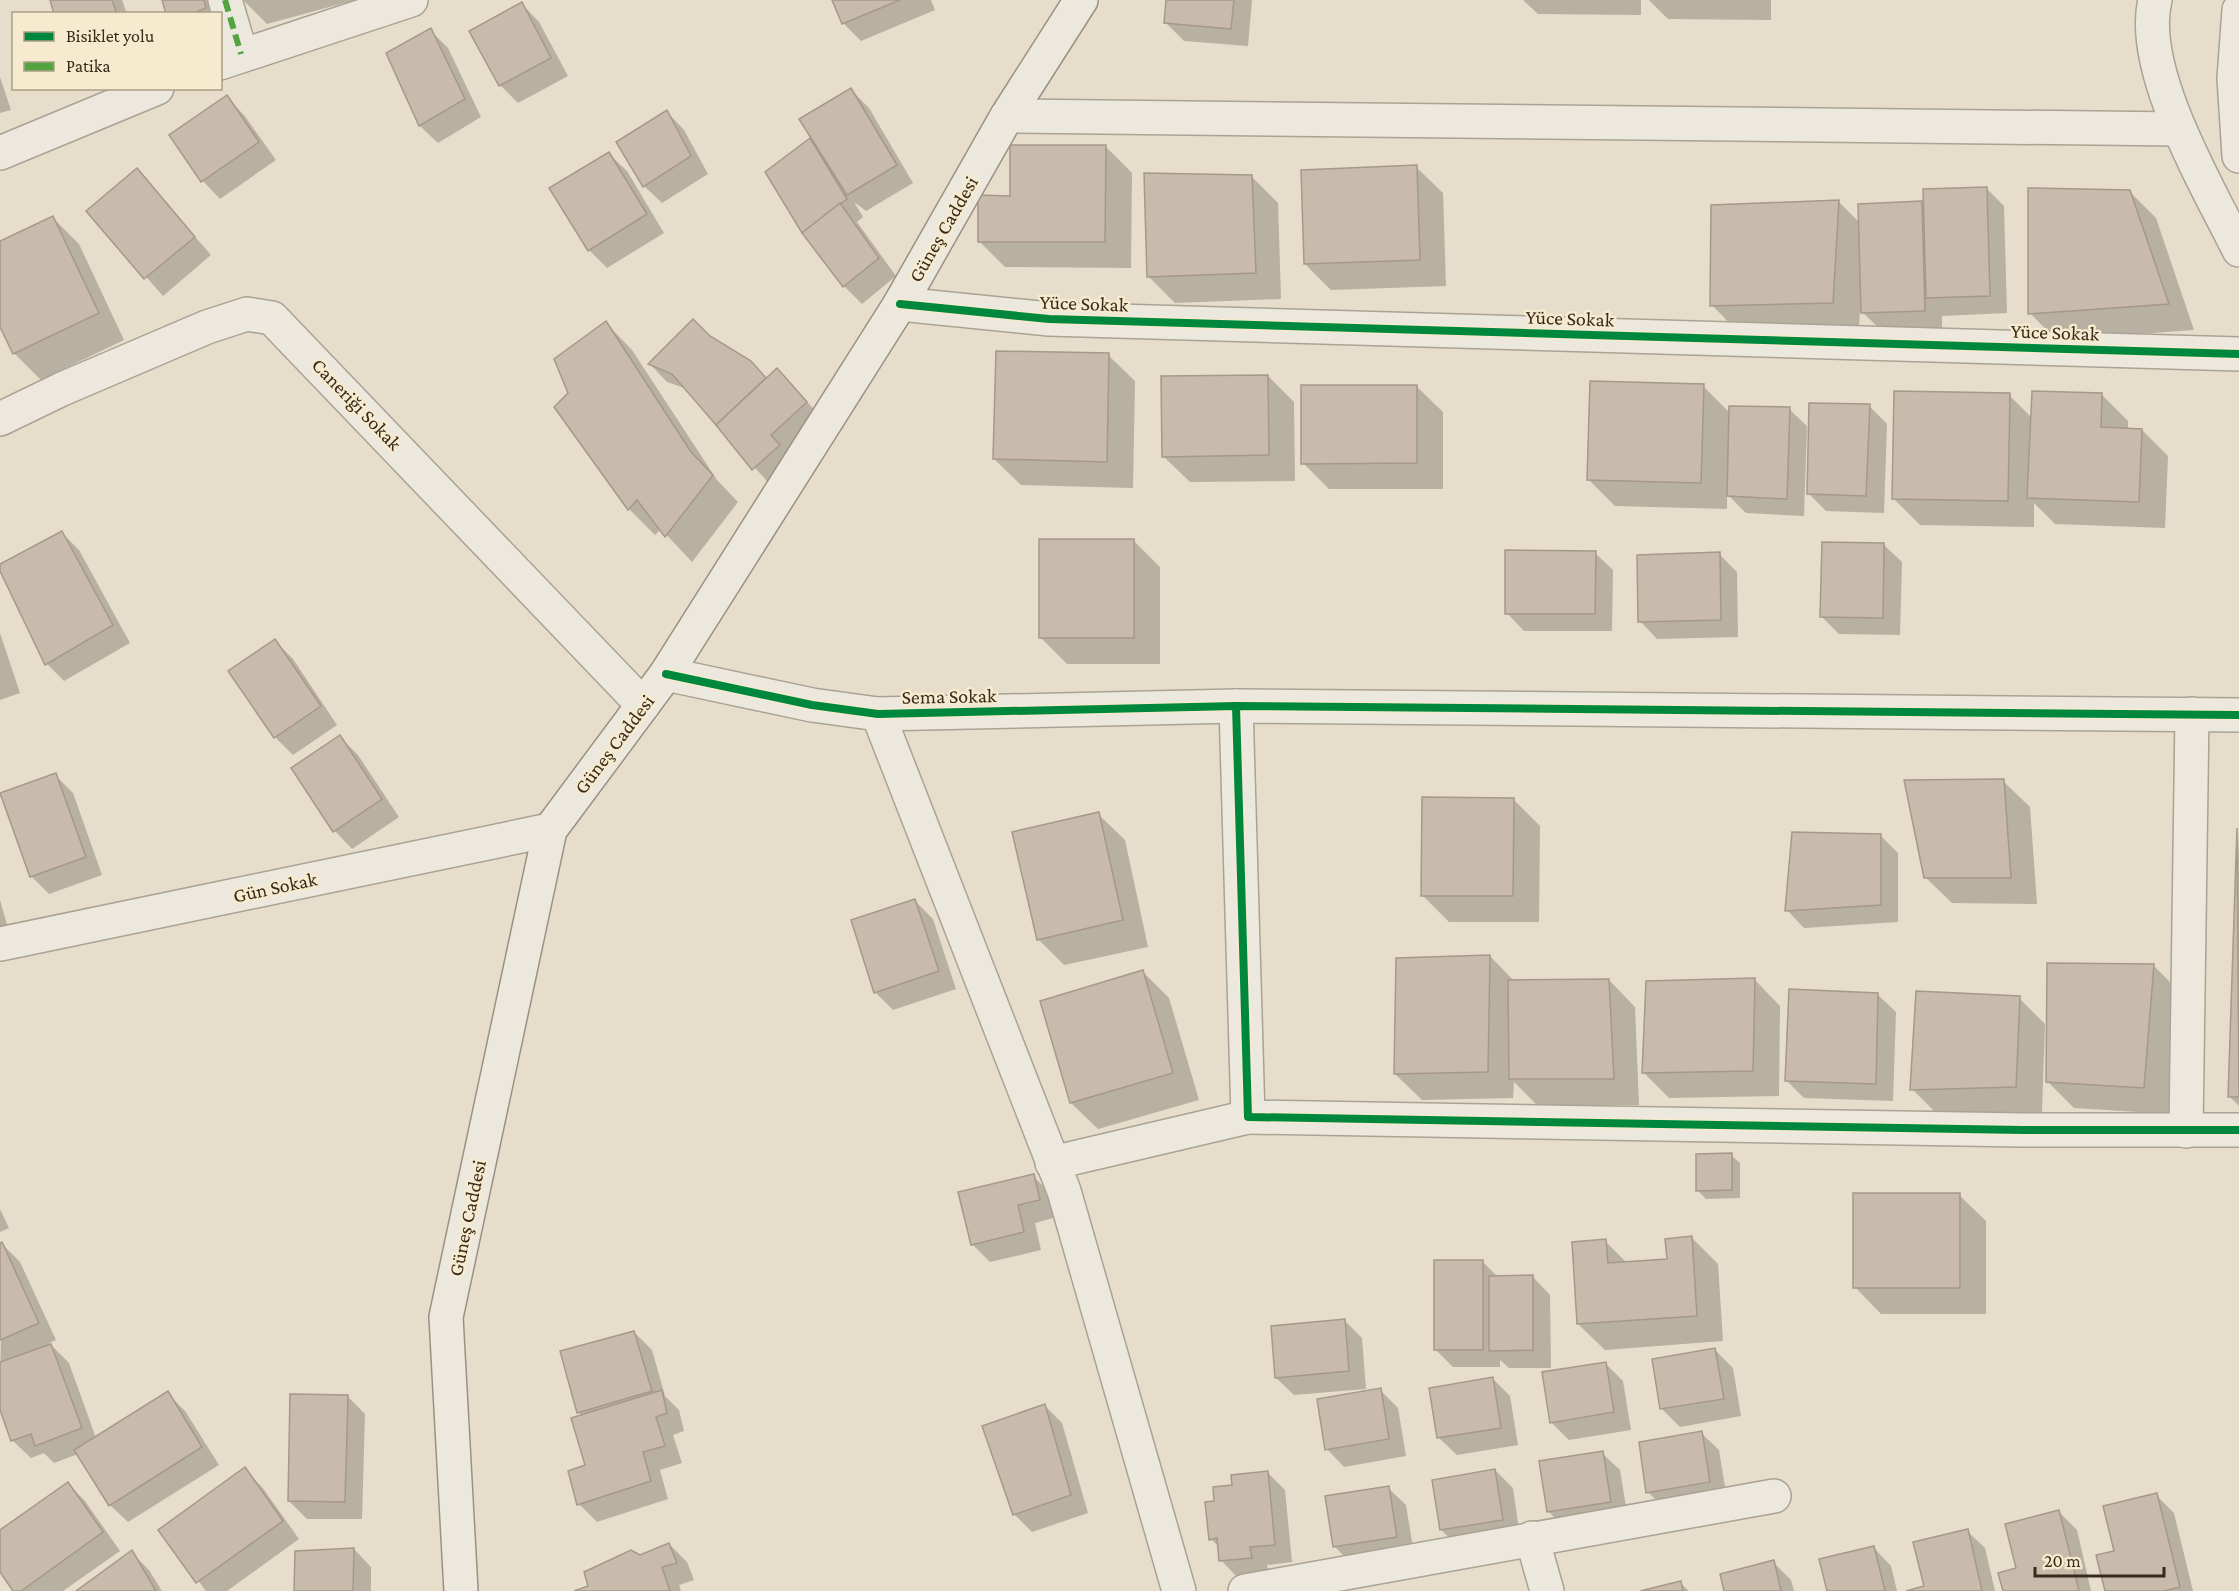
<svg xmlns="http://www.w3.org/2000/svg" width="2239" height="1591" font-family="'Crimson Pro',serif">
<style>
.shadow{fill:#0003}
.building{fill:#c9bbab;stroke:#a6988a;stroke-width:1.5}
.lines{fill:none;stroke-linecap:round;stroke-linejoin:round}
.minor-casing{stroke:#aaa294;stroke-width:36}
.secondary-casing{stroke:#9a9184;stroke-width:36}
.minor{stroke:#ede8dd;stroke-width:33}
.secondary{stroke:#ede8dd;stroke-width:33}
.quiet{stroke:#53a441;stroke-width:6;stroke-dasharray:12 6;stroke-linecap:butt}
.cycleway-casing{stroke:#f7ebcf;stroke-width:11}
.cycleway{stroke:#00873e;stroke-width:8}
.labels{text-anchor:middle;stroke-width:5;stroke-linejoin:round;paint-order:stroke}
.street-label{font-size:20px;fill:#392a1c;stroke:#f7ebcf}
</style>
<rect width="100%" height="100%" fill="#e6ddca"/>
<!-- shadow -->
<g class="shadow">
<polygon points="52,0 122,0 127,14 55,14"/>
<polygon points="163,0 216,0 220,14 168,14"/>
<polygon points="243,0 355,0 267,24"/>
<polygon points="834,0 931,0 935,10 861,41 843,23"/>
<polygon points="1168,0 1252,0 1248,46 1184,41 1166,23"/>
<polygon points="1523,0 1641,0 1641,15 1538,14"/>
<polygon points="1649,0 1771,0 1771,20 1668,19"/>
<polygon points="522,4 539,22 568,76 518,103 500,85"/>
<polygon points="430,30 448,48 481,117 438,143 420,126 387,54"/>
<polygon points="0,77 11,110 0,113"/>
<polygon points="851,90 869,108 913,183 866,211 854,202 863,217 857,222 896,276 862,304 844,286 809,140 818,147"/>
<polygon points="226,97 244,115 276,160 220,199 203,181 171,135"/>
<polygon points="667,112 684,130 708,174 662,203 644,186"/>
<polygon points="1106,147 1132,173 1131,268 1005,267 979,241 1012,197"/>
<polygon points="609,154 627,171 664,233 607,268 589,250"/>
<polygon points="1416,167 1443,193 1446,286 1331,290 1305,264"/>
<polygon points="137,170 211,255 163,296 88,211"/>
<polygon points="1252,177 1278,203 1281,299 1175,303 1148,276"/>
<polygon points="1986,188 2004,206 2007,313 1942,316 1942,329 1881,330 1860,310 1859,328 1738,332 1712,305 1839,202 1860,223 1860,205 1925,203"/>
<polygon points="2130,192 2156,218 2194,330 2056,340 2030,313"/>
<polygon points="53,218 79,244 124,340 41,380 14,353 0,323 0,242"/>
<polygon points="606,323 632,350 717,480 738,502 692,562 661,529 655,535 629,509 556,407 570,393"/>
<polygon points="709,337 750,362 767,379 794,388 824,420 771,486 687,389 667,382 650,364"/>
<polygon points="1108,355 1135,381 1133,488 1021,485 994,459"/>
<polygon points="1268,376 1294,402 1295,481 1190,482 1163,456"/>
<polygon points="1416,386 1443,412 1443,489 1329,489 1303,463"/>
<polygon points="1703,386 1730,413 1789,409 1807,426 1804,516 1746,513 1727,494 1727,509 1615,506 1589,480"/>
<polygon points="2009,395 2032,418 2102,395 2128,421 2128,430 2142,430 2168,456 2165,528 2055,524 2034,503 2034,527 1920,525 1893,498"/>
<polygon points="1869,406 1887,424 1884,513 1826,511 1808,493"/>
<polygon points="61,532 79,550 130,643 64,681 47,664 0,568"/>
<polygon points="1133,540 1160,567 1160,664 1067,664 1041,638"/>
<polygon points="1884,545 1902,562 1900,635 1839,634 1821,616"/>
<polygon points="1595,553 1613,570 1612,631 1524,631 1507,613"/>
<polygon points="1719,554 1737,572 1738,637 1657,639 1640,621"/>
<polygon points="0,633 20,693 0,700"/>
<polygon points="275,641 293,659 337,725 293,755 275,737"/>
<polygon points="340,737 358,755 399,817 352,849 335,831"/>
<polygon points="55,775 73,793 102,875 49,894 31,876"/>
<polygon points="2003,781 2030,807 2037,904 1952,903 1925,877"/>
<polygon points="1513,799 1540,826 1539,922 1449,922 1422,895"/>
<polygon points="1098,814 1125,840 1148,947 1064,965 1038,939"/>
<polygon points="2239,829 2239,1106 2229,1096"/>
<polygon points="1880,835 1898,853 1898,922 1804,928 1787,910"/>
<polygon points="0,900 7,925 0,927"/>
<polygon points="915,901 933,919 956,989 893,1010 875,992"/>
<polygon points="1490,956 1515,982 1609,980 1635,1007 1639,1105 1537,1105 1514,1082 1513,1098 1422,1100 1395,1074"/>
<polygon points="2153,965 2180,992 2170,1114 2074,1108 2048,1082"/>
<polygon points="1143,972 1169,998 1199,1100 1098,1129 1071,1103"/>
<polygon points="1754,979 1780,1006 1779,1096 1669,1098 1643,1072"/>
<polygon points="1878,995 1896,1012 1893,1101 1804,1098 1786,1080"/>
<polygon points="2019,998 2045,1024 2042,1112 1938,1115 1912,1089"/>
<polygon points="1731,1155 1740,1163 1740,1198 1706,1199 1697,1190"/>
<polygon points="1033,1176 1051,1194 1057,1217 1035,1223 1041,1250 990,1262 972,1244"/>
<polygon points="1959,1195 1986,1221 1986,1314 1881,1314 1855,1287"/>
<polygon points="0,1209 9,1228 0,1232"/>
<polygon points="1692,1238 1718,1264 1723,1341 1605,1350 1578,1324 1605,1241 1627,1263 1668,1260"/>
<polygon points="2,1244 20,1262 56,1340 49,1343 69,1363 96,1438 167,1393 185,1411 219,1465 128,1522 110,1505 78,1454 54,1463 44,1453 31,1458 13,1441 0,1406"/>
<polygon points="1483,1262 1498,1277 1533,1277 1550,1295 1551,1368 1509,1368 1500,1360 1500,1367 1453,1367 1435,1349"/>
<polygon points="1344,1320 1362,1338 1366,1389 1294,1395 1276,1378"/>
<polygon points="634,1332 652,1350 665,1396 679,1410 684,1431 673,1435 682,1463 660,1470 668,1499 597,1522 579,1504 587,1466 583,1416 578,1412"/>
<polygon points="1715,1350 1733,1368 1741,1416 1680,1427 1662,1409 1654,1360"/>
<polygon points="1605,1363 1623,1381 1631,1430 1569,1440 1551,1422"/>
<polygon points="1492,1378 1510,1396 1518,1445 1457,1455 1439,1438"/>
<polygon points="1380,1390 1398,1408 1406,1456 1344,1467 1327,1449"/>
<polygon points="347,1396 365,1414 362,1519 307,1519 289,1501"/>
<polygon points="1045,1406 1062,1423 1088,1513 1032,1532 1014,1514"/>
<polygon points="1701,1433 1719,1450 1727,1499 1666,1510 1648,1492"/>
<polygon points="1602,1453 1620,1470 1628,1519 1566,1529 1548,1511"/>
<polygon points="244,1469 262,1487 299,1539 227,1591 206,1591 160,1530"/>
<polygon points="1495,1470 1513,1488 1520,1537 1459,1547 1441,1530"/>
<polygon points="1267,1472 1285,1490 1292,1562 1267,1565 1269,1575 1238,1578 1221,1560 1220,1548 1211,1539 1216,1503 1234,1486"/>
<polygon points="68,1484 85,1501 120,1551 63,1591 15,1591 0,1569 0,1532"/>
<polygon points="1388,1488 1406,1505 1414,1554 1353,1565 1335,1547 1327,1498"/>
<polygon points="2156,1495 2174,1513 2193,1591 2106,1591"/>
<polygon points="2059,1512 2077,1530 2091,1591 2004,1591"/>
<polygon points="1967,1531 1985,1548 1995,1591 1911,1591 1925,1588"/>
<polygon points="669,1544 687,1562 694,1580 679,1585 681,1591 577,1591 590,1587 640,1556"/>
<polygon points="1874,1548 1891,1566 1897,1591 1828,1591"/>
<polygon points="354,1549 371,1567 371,1591 295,1591"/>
<polygon points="131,1552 149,1570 162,1591 78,1591"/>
<polygon points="1773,1562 1791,1580 1794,1591 1725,1591"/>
<polygon points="1680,1583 1689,1591 1646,1591"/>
</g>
<!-- building -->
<g class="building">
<polygon points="50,0 112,0 117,14 54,14"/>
<polygon points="162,0 204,0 206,8 191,14 166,14"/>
<polygon points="832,0 900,0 842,24"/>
<polygon points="1166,0 1234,0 1231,29 1164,23"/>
<polygon points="522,2 551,58 499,86 469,31"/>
<polygon points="431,28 465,99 419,126 386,53"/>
<polygon points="851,88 897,165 847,195 799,119"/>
<polygon points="227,95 259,142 201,182 169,135"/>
<polygon points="667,110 691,156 643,187 616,142"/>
<polygon points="810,138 847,199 802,233 765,172"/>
<polygon points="1010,145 1106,145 1105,242 978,242 978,195 1010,196"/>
<polygon points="609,152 647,214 588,251 549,188"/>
<polygon points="1417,165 1420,260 1304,264 1301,170"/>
<polygon points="137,168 195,237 144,279 86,211"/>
<polygon points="1144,173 1252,175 1256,273 1147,277"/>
<polygon points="1987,187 1990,296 1926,298 1923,189"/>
<polygon points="2028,188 2130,190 2169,304 2028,314"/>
<polygon points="1839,200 1833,303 1710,306 1711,205"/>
<polygon points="1922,201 1925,311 1861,313 1858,204"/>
<polygon points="840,203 879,258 843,287 802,233"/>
<polygon points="53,216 99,313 13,354 0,327 0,241"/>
<polygon points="693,319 710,336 751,361 766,378 716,425 672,374 648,364"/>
<polygon points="606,321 691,452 713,475 665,537 637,500 628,510 554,407 568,393 554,359"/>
<polygon points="996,351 1109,353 1107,462 993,459"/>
<polygon points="777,368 807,402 771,435 780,445 752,470 716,425"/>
<polygon points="1268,375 1269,455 1162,457 1161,376"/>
<polygon points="1590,381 1704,384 1701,483 1587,480"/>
<polygon points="1301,385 1417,385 1417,463 1301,464"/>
<polygon points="1894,391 2010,393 2008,501 1892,499"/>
<polygon points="2032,391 2102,393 2101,427 2142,429 2139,502 2027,498"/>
<polygon points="1809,403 1870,404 1866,496 1807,494"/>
<polygon points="1729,406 1790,407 1787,499 1727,496"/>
<polygon points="62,531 113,625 45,665 0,571 0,564"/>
<rect x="1039" y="539" width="95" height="99"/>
<polygon points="1822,542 1884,543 1883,618 1820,617"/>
<polygon points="1505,550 1596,551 1595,614 1505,614"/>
<polygon points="1720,552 1721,620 1638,622 1637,555"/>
<polygon points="275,639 321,706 274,738 228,671"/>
<polygon points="340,735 382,799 333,832 291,768"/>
<polygon points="56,773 86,857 30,877 0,793"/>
<polygon points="2004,779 2011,878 1924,878 1904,780"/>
<polygon points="1422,797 1514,798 1513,896 1421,896"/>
<polygon points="1099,812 1123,920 1037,940 1012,832"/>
<polygon points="2237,828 2239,1097 2228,1097"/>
<polygon points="1792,832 1881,834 1881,905 1785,911"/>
<polygon points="915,899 939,971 874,993 851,920"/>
<polygon points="1490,955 1488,1072 1394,1074 1396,958"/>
<polygon points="2047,963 2154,964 2144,1088 2046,1082"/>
<polygon points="1143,970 1173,1073 1070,1103 1040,1001"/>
<polygon points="1755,978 1753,1071 1642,1073 1646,981"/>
<polygon points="1609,979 1614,1079 1509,1079 1508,980"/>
<polygon points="1789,989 1878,993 1876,1084 1785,1081"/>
<polygon points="1916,991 2020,996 2016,1087 1910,1090"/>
<polygon points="1732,1153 1732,1190 1696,1191 1696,1154"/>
<polygon points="1034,1174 1040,1200 1018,1205 1024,1232 971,1245 958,1192"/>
<rect x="1853" y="1193" width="107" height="95"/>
<polygon points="1692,1236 1697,1316 1577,1324 1572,1242 1606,1239 1608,1263 1667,1259 1665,1239"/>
<polygon points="2,1242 39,1323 0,1340 0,1243"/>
<rect x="1434" y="1260" width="49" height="90"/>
<polygon points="1533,1275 1533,1350 1489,1351 1489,1276"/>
<polygon points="1345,1319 1349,1371 1275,1378 1271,1326"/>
<polygon points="634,1331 652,1391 577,1413 560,1351"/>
<polygon points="51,1344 82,1428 35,1446 31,1434 11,1441 0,1410 0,1362"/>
<polygon points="1715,1348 1724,1399 1660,1409 1652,1359"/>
<polygon points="1606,1362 1614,1412 1550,1423 1542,1372"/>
<polygon points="1493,1377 1501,1428 1437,1438 1429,1388"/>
<polygon points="1381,1388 1389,1439 1325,1450 1317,1399"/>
<polygon points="662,1390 667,1413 656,1417 665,1446 643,1452 651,1481 577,1505 568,1471 585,1465 571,1418"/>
<polygon points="168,1391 202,1447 109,1506 74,1450"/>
<polygon points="290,1394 348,1395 345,1502 288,1501"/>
<polygon points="1045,1404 1071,1495 1013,1515 982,1426"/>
<polygon points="1702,1431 1710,1482 1646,1493 1639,1442"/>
<polygon points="1603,1451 1611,1502 1547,1512 1539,1461"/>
<polygon points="245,1467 283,1521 196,1583 158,1530"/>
<polygon points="1495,1469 1503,1520 1440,1530 1432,1480"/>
<polygon points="1268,1471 1275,1545 1250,1547 1252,1558 1219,1561 1217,1538 1209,1540 1205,1502 1214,1501 1213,1487 1232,1485 1231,1475"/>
<polygon points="68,1482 103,1532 21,1591 13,1591 0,1572 0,1530"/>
<polygon points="1389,1486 1397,1537 1333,1547 1325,1496"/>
<polygon points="2157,1493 2180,1587 2164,1591 2105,1591 2096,1555 2114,1551 2103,1506"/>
<polygon points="2059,1510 2079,1591 2003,1591 1998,1573 2016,1568 2005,1524"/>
<polygon points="1968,1529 1982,1591 1906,1591 1924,1586 1913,1542"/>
<polygon points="669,1543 677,1563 662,1567 670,1591 574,1591 588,1586 584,1572 631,1550 640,1555"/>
<polygon points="1874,1546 1885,1591 1827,1591 1819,1559"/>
<polygon points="354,1548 353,1591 294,1591 295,1551"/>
<polygon points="132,1550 156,1591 76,1591"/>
<polygon points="1774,1560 1781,1591 1724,1591 1720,1574"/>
<polygon points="1681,1581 1683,1591 1640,1591"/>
</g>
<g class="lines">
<!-- minor casing -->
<g class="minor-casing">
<g id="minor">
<polyline points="225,0 241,54"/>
<path d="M2155,0C2138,70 2208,187 2239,250"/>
<polyline points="2239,10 2234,78 2239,156"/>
<polyline points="220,63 411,0"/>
<polyline points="1007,116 2179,129"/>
<polyline points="0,153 157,88"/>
<polyline points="900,304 1049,319 2239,354"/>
<polyline points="0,419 62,389 207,327 247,314 272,318 643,705"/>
<polyline points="666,674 812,705 878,714 1236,706 2239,715"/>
<polyline points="1236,706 1248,1117 2023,1130 2239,1130"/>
<polyline points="878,714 1064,1191 1179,1591"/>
<polyline points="0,944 550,830"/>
<polyline points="2186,1131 2192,714"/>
<polyline points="1052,1163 1248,1117"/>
<polyline points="1532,1538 1547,1591"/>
<polyline points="1245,1591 1774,1496"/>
</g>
</g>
<!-- secondary casing -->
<g class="secondary-casing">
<polyline id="secondary" points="461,1591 446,1317 550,830 666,674 900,304 1007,116 1081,0"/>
</g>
<!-- minor -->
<use href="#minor" class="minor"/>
<!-- secondary -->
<use href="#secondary" class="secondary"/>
<!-- quiet -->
<polyline class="quiet" points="225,0 241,54"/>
<!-- cycleway casing -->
<g class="cycleway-casing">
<g id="cycleway">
<polyline points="900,304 1049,319 2239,354"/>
<polyline points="666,674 812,705 878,714 1236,706 2239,715"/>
<polyline points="1236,706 1248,1117 2023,1130 2239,1130"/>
</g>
</g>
<!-- cycleway -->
<use href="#cycleway" class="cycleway"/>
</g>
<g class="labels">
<!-- street labels -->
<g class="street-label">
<text transform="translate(943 229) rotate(-60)" y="7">Güneş Caddesi</text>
<text transform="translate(1084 303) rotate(2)" y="7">Yüce Sokak</text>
<text transform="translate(1570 318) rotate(2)" y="7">Yüce Sokak</text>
<text transform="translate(2055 332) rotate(2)" y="7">Yüce Sokak</text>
<text transform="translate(357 404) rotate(46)" y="7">Caneriği Sokak</text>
<text transform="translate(949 696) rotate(-1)" y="7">Sema Sokak</text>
<text transform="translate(614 744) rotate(-53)" y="7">Güneş Caddesi</text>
<text transform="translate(275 887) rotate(-12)" y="7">Gün Sokak</text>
<text transform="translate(467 1218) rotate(-78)" y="7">Güneş Caddesi</text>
</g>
</g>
<!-- legend -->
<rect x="12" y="12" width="210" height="78" fill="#f7ebcf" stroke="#ab9e87" stroke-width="1.5"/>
<rect x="24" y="32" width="30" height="9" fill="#00873e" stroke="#ab9e87" stroke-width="1.5"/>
<text x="66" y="42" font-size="18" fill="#392a1c">Bisiklet yolu</text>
<rect x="24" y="62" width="30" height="9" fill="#53a441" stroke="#ab9e87" stroke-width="1.5"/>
<text x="66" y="72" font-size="18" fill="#392a1c">Patika</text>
<!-- scale -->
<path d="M2035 1567v9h129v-9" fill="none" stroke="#392a1c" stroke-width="3"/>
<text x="2044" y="1567" font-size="18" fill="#392a1c" stroke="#f7ebcf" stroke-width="4.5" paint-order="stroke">20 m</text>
</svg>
